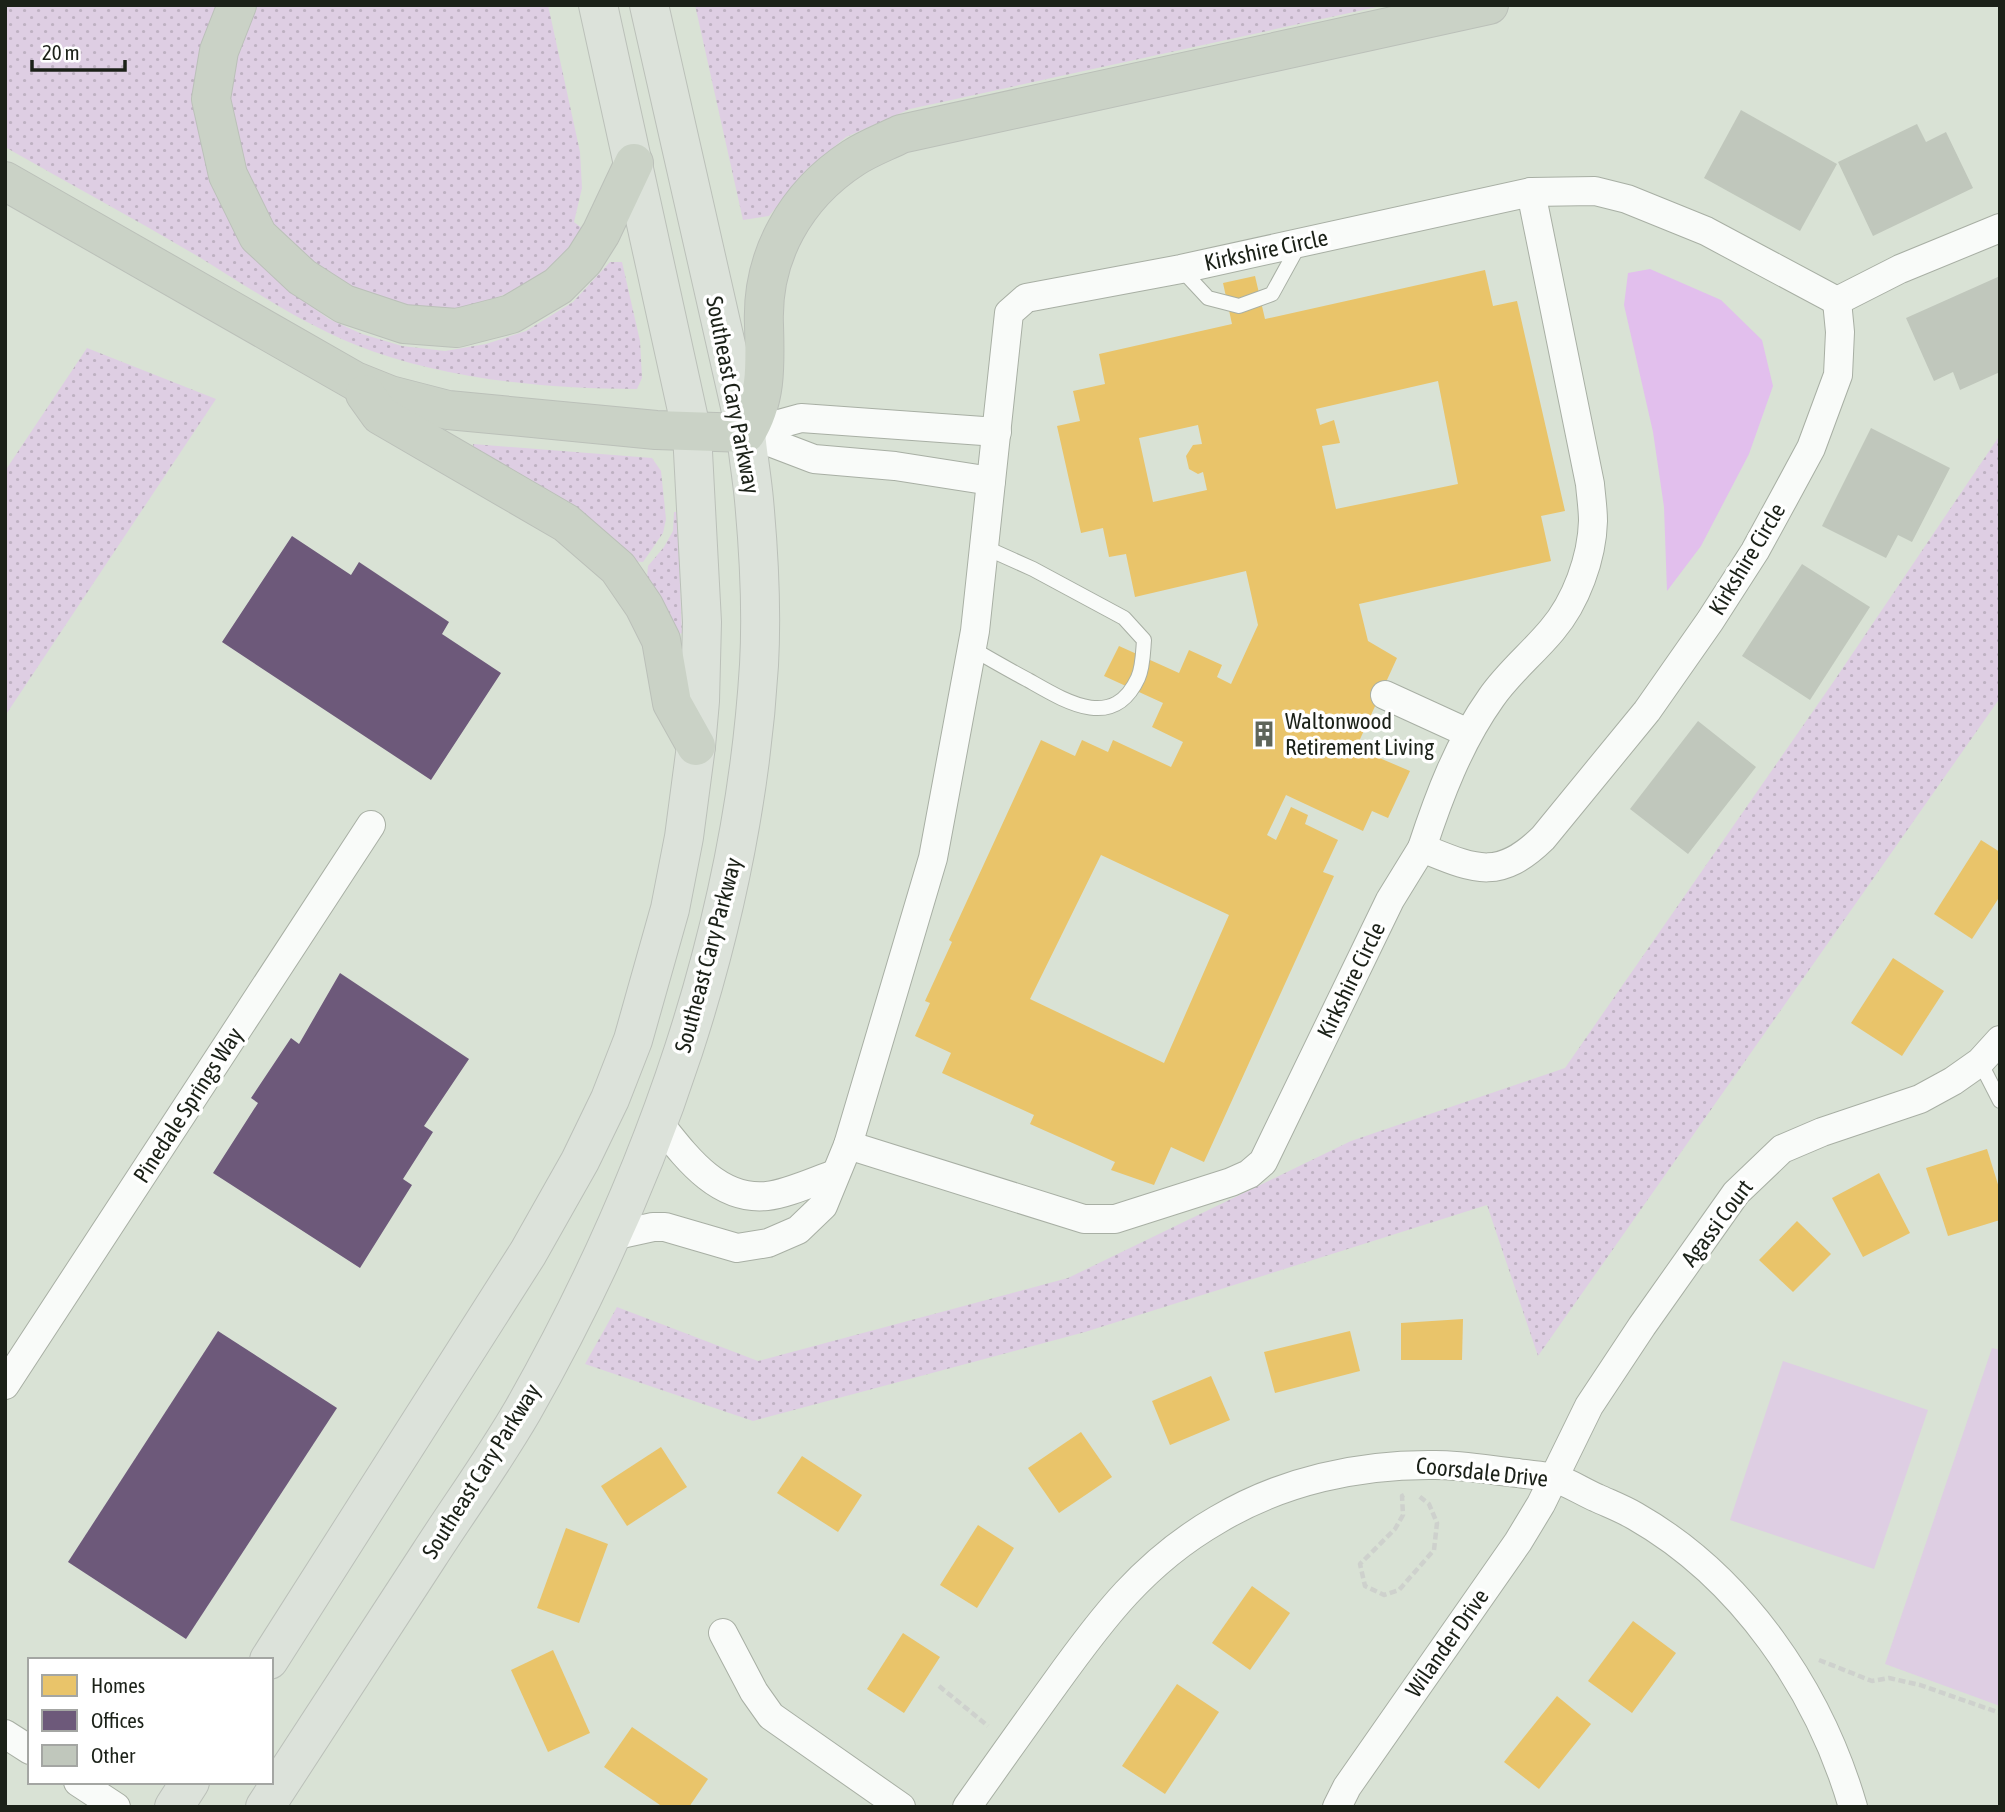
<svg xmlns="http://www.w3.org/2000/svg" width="2005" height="1812" font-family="'Asap Condensed',sans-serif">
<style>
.grass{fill:url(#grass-dots)}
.pitch{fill:#decee3}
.water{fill:#e2bfed}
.homes{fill:#e9c46a;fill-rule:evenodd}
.offices{fill:#6d597a}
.building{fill:#c0c7bc}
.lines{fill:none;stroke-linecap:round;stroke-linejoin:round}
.service-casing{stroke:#a8afa4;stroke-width:16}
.minor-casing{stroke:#a8afa4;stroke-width:30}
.primary-casing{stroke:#bbc0b9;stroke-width:40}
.motorway-casing{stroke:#bbc0b9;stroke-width:40}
.path{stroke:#ced1cd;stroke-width:4.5;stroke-dasharray:7 3.5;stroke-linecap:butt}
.service{stroke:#f9fbf9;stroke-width:14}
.minor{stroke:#f9fbf9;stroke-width:28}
.primary{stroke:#dce2da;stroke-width:38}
.motorway{stroke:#cad2c6;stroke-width:38}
.labels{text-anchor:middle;stroke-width:7;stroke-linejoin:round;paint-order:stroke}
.street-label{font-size:23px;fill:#1b2118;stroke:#fff}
.poi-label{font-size:23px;fill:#1b2118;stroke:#fff;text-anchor:start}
</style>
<defs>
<pattern id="grass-dots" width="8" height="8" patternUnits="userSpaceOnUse" patternTransform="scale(1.75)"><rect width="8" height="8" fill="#decee3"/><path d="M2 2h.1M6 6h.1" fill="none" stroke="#beb1c2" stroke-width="1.8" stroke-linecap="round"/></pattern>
</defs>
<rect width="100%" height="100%" fill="#d9e2d5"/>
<!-- grass -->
<g class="grass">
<path d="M5,5H219L212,20L255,257L298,297L329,319L362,334L402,346L445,351L486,344L526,331L573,302L610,262H622L640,341L642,378L637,389C546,389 441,379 356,345C301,323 249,288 199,257C135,219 70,184 5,147Z"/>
<polygon points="257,5 548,5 580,152 582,188 574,222 583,229 561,259 538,277 503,295 470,309 425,311 338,285 266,219 243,170 230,122 231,80 246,24"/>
<polygon points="695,5 1386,5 910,109 846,137 807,169 769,216 743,220"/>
<polygon points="87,348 216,399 5,716 5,471"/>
<polygon points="2000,435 2000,698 1538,1356 1487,1205 1085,1332 753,1421 585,1364 617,1307 758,1361 1068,1278 1351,1141 1565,1068 1834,681"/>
<polygon points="473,444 652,458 661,471 666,519 663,533 643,562 632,561 598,525 509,469 474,451"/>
<polygon points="674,512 677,512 682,633 677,635 647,578 648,566 664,547 673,531"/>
</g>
<!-- pitch -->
<g class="pitch">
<polygon points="1992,1348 2000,1350 2000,1706 1885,1664"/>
<polygon points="1783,1361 1928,1410 1874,1569 1730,1520"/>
</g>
<!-- water -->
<polygon class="water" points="1650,269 1721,300 1762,340 1773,386 1749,454 1701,546 1667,591 1664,507 1653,432 1624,305 1628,273"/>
<!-- homes -->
<g class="homes">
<path d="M1485,270L1493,306L1517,301L1565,511L1541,516L1551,561L1359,604L1368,641L1397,658L1356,748L1410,771L1388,818L1372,811L1363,831L1286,795L1267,835L1276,840L1291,807L1308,815L1305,824L1338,840L1323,872L1334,876L1204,1162L1171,1147L1154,1185L1111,1170L1115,1162L1030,1124L1034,1115L942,1073L951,1053L915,1036L930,1003L925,1001L952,942L949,940L1041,740L1075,756L1082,740L1108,752L1113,740L1171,767L1183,742L1152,727L1163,703L1104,676L1119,646L1179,673L1189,650L1222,665L1217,677L1231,684L1258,625L1246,571L1135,597L1126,554L1109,557L1103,528L1081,533L1057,426L1080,421L1073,391L1105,384L1099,354L1232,324L1223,283L1255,276L1265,319ZM1438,381L1458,484L1336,509L1322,446L1340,443L1334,420L1320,425L1316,409ZM1198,425L1202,444L1193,445L1186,456L1189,469L1198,474L1203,472L1207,490L1153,502L1139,438ZM1101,855L1229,915L1164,1063L1030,999Z"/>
<polygon points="1981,840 2000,852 2000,896 1972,939 1934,914"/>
<polygon points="1893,958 1944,991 1902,1056 1851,1023"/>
<polygon points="1987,1149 2000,1191 2000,1220 1948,1236 1926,1168"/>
<polygon points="1879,1173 1910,1233 1863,1257 1832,1198"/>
<polygon points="1797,1221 1831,1254 1793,1292 1759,1260"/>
<polygon points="1463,1319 1462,1360 1401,1360 1401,1323"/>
<polygon points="1350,1331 1360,1371 1275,1393 1264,1352"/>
<polygon points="1211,1376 1230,1420 1170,1445 1152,1401"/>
<polygon points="1081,1432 1112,1477 1059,1513 1028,1468"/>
<polygon points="661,1447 687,1487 627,1526 601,1486"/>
<polygon points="802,1456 862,1495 838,1532 777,1493"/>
<polygon points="978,1525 1014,1548 977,1608 940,1585"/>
<polygon points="566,1528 608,1544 579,1623 537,1608"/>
<polygon points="1252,1586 1290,1613 1250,1670 1212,1643"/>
<polygon points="1633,1621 1676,1653 1632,1713 1588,1681"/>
<polygon points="903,1633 940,1657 904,1713 867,1689"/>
<polygon points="553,1650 590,1733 548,1752 511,1670"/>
<polygon points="1177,1684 1219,1712 1165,1794 1122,1766"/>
<polygon points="1557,1696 1591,1724 1539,1789 1504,1762"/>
<polygon points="632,1727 708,1779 689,1807 663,1807 604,1767"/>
</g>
<!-- offices -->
<g class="offices">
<polygon points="292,536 351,575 359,562 449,622 442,634 501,673 431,780 222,642"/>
<polygon points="340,973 469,1059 424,1126 433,1132 403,1179 412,1185 360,1268 213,1173 258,1103 251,1098 291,1038 299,1044"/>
<polygon points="218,1331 337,1408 186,1639 68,1562"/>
</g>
<!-- building -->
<g class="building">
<polygon points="1741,110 1837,164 1800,231 1704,178"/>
<polygon points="1917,124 1926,142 1946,132 1973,188 1873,236 1838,162"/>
<polygon points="2000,276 2000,372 1960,390 1953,372 1934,381 1906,318"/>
<polygon points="1871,428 1950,468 1912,542 1898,535 1886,558 1822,526"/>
<polygon points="1802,564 1870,607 1810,700 1742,656"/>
<polygon points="1698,721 1756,767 1688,854 1630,809"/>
</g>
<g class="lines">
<!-- service casing -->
<g class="service-casing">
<g id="service">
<polyline points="1181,269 1208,298 1239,306 1272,294 1299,245"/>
<path d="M971,648C990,659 1009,670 1028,680C1065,701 1113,732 1138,678C1143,667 1143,652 1144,640L1124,618L1033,569L984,547"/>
<polyline points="1980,1062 2000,1101"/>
</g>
</g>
<!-- minor casing -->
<g class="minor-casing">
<g id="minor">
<polyline points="1837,301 1900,269 2000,228"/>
<polyline points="746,433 801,418 997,432"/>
<polyline points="746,433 814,459 895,466 991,481"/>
<polyline points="1385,695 1468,733"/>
<path d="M1422,848C1439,796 1459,743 1491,698C1508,673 1533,653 1552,630C1576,602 1592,558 1593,521C1593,509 1591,496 1590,484L1531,192"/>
<path d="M659,1123C686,1157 718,1201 767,1196C787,1194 815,1181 835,1174"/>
<path d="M848,1145L1084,1219H1115L1231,1182L1249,1174L1263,1162L1390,900L1422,848C1474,869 1498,882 1543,838L1647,711L1710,621L1755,551L1784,498L1811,448L1838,375L1840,332L1837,301"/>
<polyline points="612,1236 653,1227 665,1227 737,1248 768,1243 798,1230 823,1206 848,1145 933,858 975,631 1009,313 1026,298 1181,269 1531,192 1595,191 1627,199 1706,231 1837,301"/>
<polyline points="5,1385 371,825"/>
<polyline points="723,1633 754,1692 771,1716 901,1807"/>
<polyline points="5,1734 30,1750"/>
<polyline points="78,1782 116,1807"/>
<path d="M967,1807C996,1766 1025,1725 1054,1685C1102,1618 1144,1562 1217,1520C1282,1481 1359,1464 1435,1465C1463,1465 1490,1470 1518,1473C1529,1475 1542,1475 1554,1478C1568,1482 1583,1492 1597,1498C1610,1504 1623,1509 1635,1516C1742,1577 1819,1690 1853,1807"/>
<polyline points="1337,1807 1347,1787 1518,1542 1541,1504 1589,1406 1642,1326 1736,1193 1782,1149 1822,1132 1920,1099 1953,1081 1980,1062 2000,1040"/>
</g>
</g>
<!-- primary casing -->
<g class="primary-casing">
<g id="primary">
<polyline points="269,1660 528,1253 580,1161 610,1099 633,1040 670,909 684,837 696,746 700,701 702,622 692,433 598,5"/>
<polyline points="174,1807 190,1782"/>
<path d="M265,1807C320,1723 375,1639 429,1555C460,1507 494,1460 523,1410C652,1183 743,927 759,665C762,611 759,554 754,500C752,478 748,456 746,433L649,5"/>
</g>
</g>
<!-- motorway casing -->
<g class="motorway-casing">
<g id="motorway">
<polyline points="237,5 219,51 211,99 228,175 258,236 302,277 344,304 404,324 457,328 511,314 558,286 584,260 601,233 634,163"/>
<path d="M5,181L355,381L390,395L448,410L656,430L746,433C767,400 765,363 764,325C761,256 796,195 853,158C868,148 885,142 901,134L1489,5"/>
<polyline points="365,394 380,415 566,523 618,568 644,606 661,640 672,703 696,746"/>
</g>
</g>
<!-- path -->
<g class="path">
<polyline points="1404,1495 1402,1496 1403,1515 1395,1529 1360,1564 1365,1586 1384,1595 1399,1590 1434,1550 1437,1523 1429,1504 1419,1496"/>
<polyline points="1819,1660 1872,1681 1889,1678 1920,1685 2000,1713"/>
<polyline points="939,1686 988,1726"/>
</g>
<!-- service -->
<use href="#service" class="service"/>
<!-- minor -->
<use href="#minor" class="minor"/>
<!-- primary -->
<use href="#primary" class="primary"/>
<!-- motorway -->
<use href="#motorway" class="motorway"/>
</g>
<!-- icons -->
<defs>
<g id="building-bare" transform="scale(2.1)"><path d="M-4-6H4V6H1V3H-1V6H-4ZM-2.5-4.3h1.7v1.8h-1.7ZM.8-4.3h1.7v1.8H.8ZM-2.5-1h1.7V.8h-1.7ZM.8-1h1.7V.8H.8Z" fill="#5e655a" stroke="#fff" stroke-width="2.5" paint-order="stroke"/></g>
</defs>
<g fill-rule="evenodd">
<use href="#building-bare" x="1264" y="734"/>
</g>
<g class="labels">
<!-- street labels -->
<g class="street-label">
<text transform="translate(1266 250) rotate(-12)" y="8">Kirkshire Circle</text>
<text transform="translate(733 395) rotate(79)" y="8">Southeast Cary Parkway</text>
<text transform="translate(1747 559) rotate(-59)" y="8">Kirkshire Circle</text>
<text transform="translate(708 955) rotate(-75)" y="8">Southeast Cary Parkway</text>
<text transform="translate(1351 980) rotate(-64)" y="8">Kirkshire Circle</text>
<text transform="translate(188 1105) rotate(-57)" y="8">Pinedale Springs Way</text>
<text transform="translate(1717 1223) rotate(-53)" y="8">Agassi Court</text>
<text transform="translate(481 1471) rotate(-58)" y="8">Southeast Cary Parkway</text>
<text transform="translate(1482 1472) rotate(6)" y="8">Coorsdale Drive</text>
<text transform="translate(1447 1643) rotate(-55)" y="8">Wilander Drive</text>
</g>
<!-- poi labels -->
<g class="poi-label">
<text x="1285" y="729">Waltonwood<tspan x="1285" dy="26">Retirement Living</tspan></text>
</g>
</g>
<!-- border -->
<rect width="2005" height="1812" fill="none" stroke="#1b2118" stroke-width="14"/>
<!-- legend -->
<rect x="28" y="1658" width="245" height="126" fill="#ffffff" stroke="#a4a6a3" stroke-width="2"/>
<rect x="42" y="1675" width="35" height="21" fill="#e9c46a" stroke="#a4a6a3" stroke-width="2"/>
<text x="91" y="1693" font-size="21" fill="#1b2118">Homes</text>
<rect x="42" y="1710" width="35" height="21" fill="#6d597a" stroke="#a4a6a3" stroke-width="2"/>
<text x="91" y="1728" font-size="21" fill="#1b2118">Offices</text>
<rect x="42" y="1745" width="35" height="21" fill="#c0c7bc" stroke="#a4a6a3" stroke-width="2"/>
<text x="91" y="1763" font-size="21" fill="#1b2118">Other</text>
<!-- scale -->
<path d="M32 60v10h93v-10" fill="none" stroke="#1b2118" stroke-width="3.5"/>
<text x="42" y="60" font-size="21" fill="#1b2118" stroke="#ffffff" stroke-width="5" paint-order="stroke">20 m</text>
</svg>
